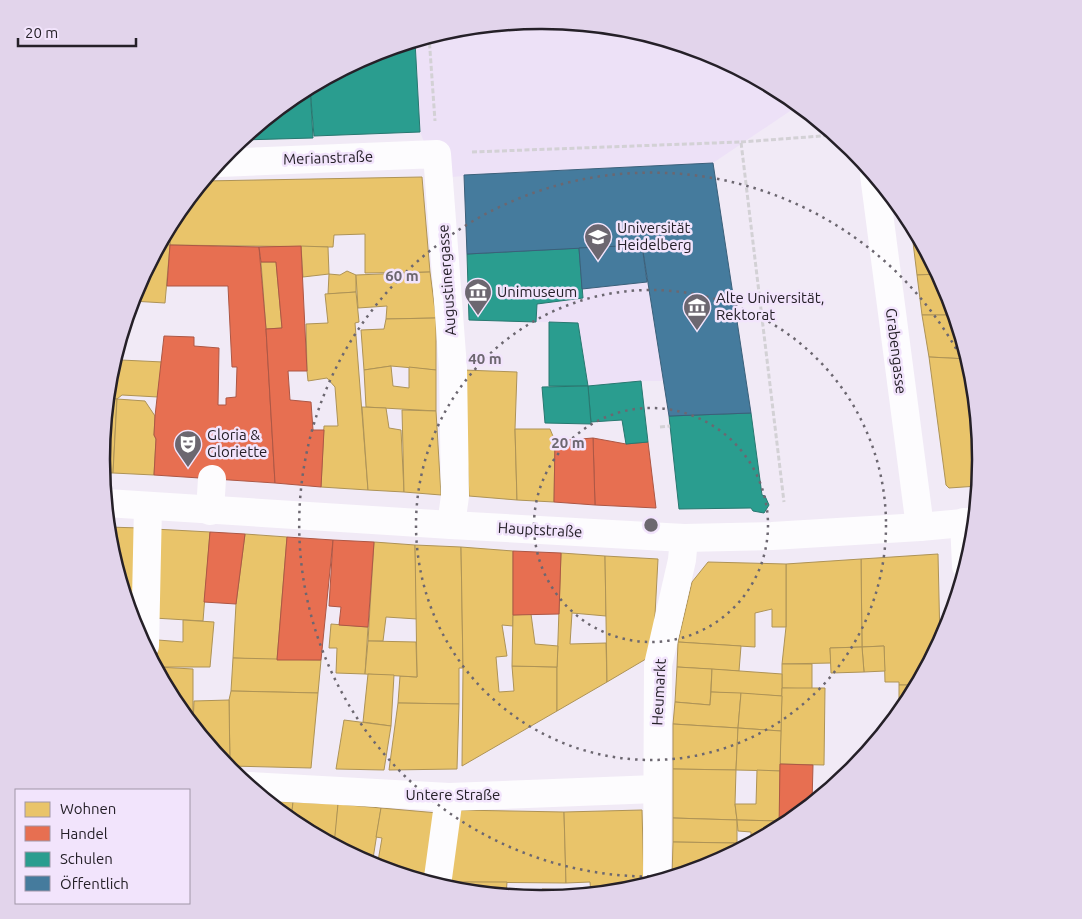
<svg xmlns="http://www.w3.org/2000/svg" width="1082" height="919" font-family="Ubuntu,sans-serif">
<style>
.built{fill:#ede1f7}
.homes{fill:#e9c46a;stroke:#ae9356}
.shops{fill:#e76f51;stroke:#ad5745}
.schools{fill:#2a9d8f;stroke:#287870}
.public{fill:#457b9d;stroke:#3b607a}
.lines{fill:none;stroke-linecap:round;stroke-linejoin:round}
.path{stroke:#d3d1d5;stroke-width:3;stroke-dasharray:5 2.5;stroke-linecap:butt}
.street{stroke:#fdfcfe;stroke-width:28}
.ring{fill:none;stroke:#6c6770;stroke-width:2.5;stroke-dasharray:2.5 5}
.labels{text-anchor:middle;stroke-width:5;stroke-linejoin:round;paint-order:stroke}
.street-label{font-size:15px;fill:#252028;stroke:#f2e4fc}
.poi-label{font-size:15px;fill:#252028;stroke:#f2e4fc;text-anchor:start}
.rim{fill:none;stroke:#252028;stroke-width:2.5}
.centre{fill:#6c6770;stroke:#f2e4fc;stroke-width:2.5}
.ring-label{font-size:15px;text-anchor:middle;font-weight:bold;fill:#6c6770;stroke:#f2e4fc;stroke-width:5;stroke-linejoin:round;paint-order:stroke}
</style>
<rect width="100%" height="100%" fill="#f1eaf6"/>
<!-- built -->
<polygon class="built" points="541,20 627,29 709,54 785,94 799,105 713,163 762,495 765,496 769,505 764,513 753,511 751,508 679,509 664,381 641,381 588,386 578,323 469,320 464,176 439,178 420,132 314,136 313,138 241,140 297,94 373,53 456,28"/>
<!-- homes -->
<g class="homes">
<polygon points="422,177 430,272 365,273 365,234 334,235 333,247 328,247 170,245 170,226 176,215 204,181"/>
<polygon points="170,226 170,245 160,244"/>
<polygon points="912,234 916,234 938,274 917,275"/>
<polygon points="160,244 170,245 165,303 132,301 135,291"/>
<polygon points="301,246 328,247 329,274 303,277"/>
<polygon points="261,262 276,262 282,328 266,329"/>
<polygon points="347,271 356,275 356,292 328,294 329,274 340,275"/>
<polygon points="430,272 436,318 386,319 387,306 358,308 356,275"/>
<polygon points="938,274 947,292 954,315 922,315 917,275"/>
<polygon points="356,292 359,322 355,323 368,490 321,487 324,426 338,426 335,387 327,378 308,381 307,371 306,324 328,323 325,294"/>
<polygon points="922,315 954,315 968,359 929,357"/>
<polygon points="436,318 436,370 391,366 364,370 361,330 384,329 386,319"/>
<polygon points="123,330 121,360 163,362 158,397 122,395 117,399 108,398 110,373"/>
<polygon points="929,357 968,359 972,374 980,460 978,486 949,488 946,485"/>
<polygon points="391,366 393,386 409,388 409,367 436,370 436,411 366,407 364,370"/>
<polygon points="463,370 517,372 515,429 517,500 469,496"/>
<polygon points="108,398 117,399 113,473 103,473 102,459"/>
<polygon points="117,399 145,401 155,416 154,435 156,439 154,475 113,473"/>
<polygon points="362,407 386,408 389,428 401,430 404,492 368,490"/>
<polygon points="402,410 436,411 441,495 404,492"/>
<polygon points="515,429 550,429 555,441 554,502 517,500"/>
<polygon points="108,527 140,528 135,627 110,545"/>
<polygon points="154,529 210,532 203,621 154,618"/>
<polygon points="245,534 287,537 277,660 233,658 236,604"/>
<polygon points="374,542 415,545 417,619 386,617 383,641 368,641"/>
<polygon points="415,545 461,547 463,668 459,668 459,704 398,703 400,676 417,677"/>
<polygon points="461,547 513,551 513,626 502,625 507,656 496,657 499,692 514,691 512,666 557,667 557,711 462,766 463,668"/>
<polygon points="561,553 605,556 606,616 572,613 570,644 606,643 607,682 557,711 557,667"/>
<polygon points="938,554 940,641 917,685 899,685 899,682 885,682 884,646 862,647 861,559"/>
<polygon points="605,556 658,559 653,652 651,656 607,682"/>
<polygon points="861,559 862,647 830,648 831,663 782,664 786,627 786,564"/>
<polygon points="708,562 786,564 786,627 772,627 772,609 755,613 755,647 678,642 692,582"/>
<polygon points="531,614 535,644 558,646 557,667 512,666 513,615"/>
<polygon points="183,620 214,622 210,667 157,667 158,640 183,642"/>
<polygon points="331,624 368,627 365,674 336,673 337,648 329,648"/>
<polygon points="368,641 416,642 417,677 365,674"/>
<polygon points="678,642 741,646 739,671 677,667"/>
<polygon points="884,646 885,671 864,672 862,647"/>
<polygon points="862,647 864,672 831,673 830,648"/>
<polygon points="233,658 321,660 318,693 231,691"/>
<polygon points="782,664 812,664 812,689 782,688"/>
<polygon points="157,667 193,669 193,725 175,703"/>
<polygon points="677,667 712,669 710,705 675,702"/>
<polygon points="712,669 782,674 782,696 711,692"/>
<polygon points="368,674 394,675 391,726 363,722"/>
<polygon points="899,685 917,685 906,704 899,713"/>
<polygon points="782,688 825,688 824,765 780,764"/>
<polygon points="231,691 318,693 311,768 230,766 229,700"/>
<polygon points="711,692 741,693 738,728 673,724 675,702 710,705"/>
<polygon points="741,693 782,696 781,731 738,728"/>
<polygon points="229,700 230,766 226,765 193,725 194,701"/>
<polygon points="398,703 459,704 457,769 389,770"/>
<polygon points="344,720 391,726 384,770 336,769"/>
<polygon points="673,724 738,728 736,770 673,769"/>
<polygon points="738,728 781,731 780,771 736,770"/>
<polygon points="673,769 736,770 735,804 737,820 673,818"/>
<polygon points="757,770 780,771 780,821 737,820 735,804 756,804"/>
<polygon points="268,801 293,802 291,820"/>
<polygon points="293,802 338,804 335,844 297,825 291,820"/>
<polygon points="338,804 381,808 372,865 334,845"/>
<polygon points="381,808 438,813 428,882 377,867 382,838 376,837"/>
<polygon points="458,810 564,812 566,883 450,882"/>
<polygon points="642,810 644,885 626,891 591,894 590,882 566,883 564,812"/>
<polygon points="673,818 737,820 737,843 673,842"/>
<polygon points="737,820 780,821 779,828 751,843 751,832 738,831"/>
<polygon points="673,842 734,843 734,852 709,866 672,877"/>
<polygon points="734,843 751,843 734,852"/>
<polygon points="450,882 507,882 506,896 455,890 450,889"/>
<polygon points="542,889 567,890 566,897 541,899"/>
</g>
<!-- shops -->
<g class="shops">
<polygon points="170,245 259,247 266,329 275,483 154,475 156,439 154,435 155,416 164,336 194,337 194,346 219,348 218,405 226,405 226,398 236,397 237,367 232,367 228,286 167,286"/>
<polygon points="301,246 307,371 288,371 290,400 311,402 313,430 324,430 321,487 275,483 266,329 282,328 276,262 261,262 259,247"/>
<polygon points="593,438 626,444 648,442 656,508 595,505"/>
<polygon points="593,438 595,505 554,502 555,441"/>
<polygon points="210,532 245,534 236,604 204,602"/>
<polygon points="287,537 333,540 321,660 277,660"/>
<polygon points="333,540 374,542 368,627 339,625 341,607 329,606"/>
<polygon points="513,551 561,553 559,614 513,615"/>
<polygon points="780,764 813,765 812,803 779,828"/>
</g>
<!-- schools -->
<g class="schools">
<polygon points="415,41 420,132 314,136 310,87 354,64 364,63 364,58 373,53"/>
<polygon points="310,87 313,138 241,140 297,94"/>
<polygon points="579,248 583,298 537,304 536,322 469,320 467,254"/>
<polygon points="549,322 578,323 588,386 549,386"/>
<polygon points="641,381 648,442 626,444 622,420 591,422 588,386"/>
<polygon points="588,386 591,424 545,423 542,387"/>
<polygon points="751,413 762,495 765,496 769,505 764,513 753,511 751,508 679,509 669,416"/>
</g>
<!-- public -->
<g class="public">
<polygon points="713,163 751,413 669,416 642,245 467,254 464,175"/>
<polygon points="642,245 647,282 582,289 579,248"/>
</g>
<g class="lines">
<!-- path -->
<g class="path">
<polyline points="429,36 435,121"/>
<polyline points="741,142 835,135"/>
<polyline points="472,152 741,142 784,502"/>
<polyline points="660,427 670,426"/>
</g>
<!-- street -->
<g class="street">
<polyline points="219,163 437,154 453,368 455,496 451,525"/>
<polyline points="874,175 920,527"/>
<polyline points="106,503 451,525 684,538 772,536 920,527 974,522"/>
<polyline points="210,511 212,479"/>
<polyline points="964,522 966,566"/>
<polyline points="145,646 148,506"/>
<polyline points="249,786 449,797 656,789"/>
<polyline points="657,881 658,665 682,560 684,538"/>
<polyline points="437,885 449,797"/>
</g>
</g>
<!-- distance rings -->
<g class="ring">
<circle cx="651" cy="525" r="117"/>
<circle cx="651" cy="525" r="235"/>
<path d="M672 876A352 352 0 1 1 973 382"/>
</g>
<!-- icons -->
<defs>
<g id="university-pin" transform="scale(1.4375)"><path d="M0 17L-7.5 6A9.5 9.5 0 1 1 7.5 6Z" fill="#6c6770" stroke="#f2e4fc"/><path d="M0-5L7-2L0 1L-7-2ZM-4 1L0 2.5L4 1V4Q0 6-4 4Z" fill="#fff"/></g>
<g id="museum-pin" transform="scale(1.4375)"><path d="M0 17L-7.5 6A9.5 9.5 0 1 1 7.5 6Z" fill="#6c6770" stroke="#f2e4fc"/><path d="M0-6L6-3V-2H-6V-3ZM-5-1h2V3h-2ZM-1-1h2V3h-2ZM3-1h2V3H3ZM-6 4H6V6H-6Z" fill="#fff"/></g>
<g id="theatre-pin" transform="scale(1.4375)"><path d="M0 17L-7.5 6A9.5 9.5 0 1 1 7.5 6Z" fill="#6c6770" stroke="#f2e4fc"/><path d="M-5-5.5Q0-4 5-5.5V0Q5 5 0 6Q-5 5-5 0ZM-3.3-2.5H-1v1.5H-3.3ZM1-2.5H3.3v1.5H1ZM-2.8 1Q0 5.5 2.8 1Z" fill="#fff"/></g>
</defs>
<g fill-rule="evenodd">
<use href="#university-pin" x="598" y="237"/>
<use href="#museum-pin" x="478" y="292"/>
<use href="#museum-pin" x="697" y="307"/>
<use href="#theatre-pin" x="188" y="444"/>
</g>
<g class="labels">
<!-- street labels -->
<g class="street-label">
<text transform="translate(328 158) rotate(-2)" y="5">Merianstraße</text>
<text transform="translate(447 280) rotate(-94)" y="5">Augustinergasse</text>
<text transform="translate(896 351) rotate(83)" y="5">Grabengasse</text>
<text transform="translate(540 530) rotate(3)" y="5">Hauptstraße</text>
<text transform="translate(659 692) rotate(-87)" y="5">Heumarkt</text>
<text x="453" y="800">Untere Straße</text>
</g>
<!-- poi labels -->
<g class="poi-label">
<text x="617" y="233">Universität<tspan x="617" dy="17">Heidelberg</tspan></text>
<text x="497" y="297">Unimuseum</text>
<text x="716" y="303">Alte Universität,<tspan x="716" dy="17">Rektorat</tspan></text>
<text x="207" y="440">Gloria &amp;<tspan x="207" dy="17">Gloriette</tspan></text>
</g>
</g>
<!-- crop -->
<path d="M0 0H1082V919H0ZM540 29H542A430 430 0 0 1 972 459V460A430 430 0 0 1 542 890H540A430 430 0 0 1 110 460V459A430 430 0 0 1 540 29Z" fill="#e2d4eb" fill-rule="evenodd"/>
<path class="rim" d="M540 29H542A430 430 0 0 1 972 459V460A430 430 0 0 1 542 890H540A430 430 0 0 1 110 460V459A430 430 0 0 1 540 29Z"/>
<circle cx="651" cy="525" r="8" class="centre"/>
<g class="ring-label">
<text x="402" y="281">60 m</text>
<text x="485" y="364">40 m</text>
<text x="568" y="448">20 m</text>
</g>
<!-- legend -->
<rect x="15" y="789" width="175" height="115" fill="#f2e4fc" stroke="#a096a7"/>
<rect x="25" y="802" width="25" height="15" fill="#e9c46a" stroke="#a096a7"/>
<text x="60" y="814" font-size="15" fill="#252028">Wohnen</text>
<rect x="25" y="826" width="25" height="15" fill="#e76f51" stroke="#a096a7"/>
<text x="60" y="839" font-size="15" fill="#252028">Handel</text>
<rect x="25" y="852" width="25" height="15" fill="#2a9d8f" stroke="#a096a7"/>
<text x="60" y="864" font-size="15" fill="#252028">Schulen</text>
<rect x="25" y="876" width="25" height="15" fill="#457b9d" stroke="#a096a7"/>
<text x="60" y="889" font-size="15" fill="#252028">Öffentlich</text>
<!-- scale -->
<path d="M18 38v8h118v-8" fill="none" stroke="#252028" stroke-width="2.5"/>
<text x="25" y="38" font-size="15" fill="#252028" stroke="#f2e4fc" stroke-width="4" paint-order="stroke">20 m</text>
</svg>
